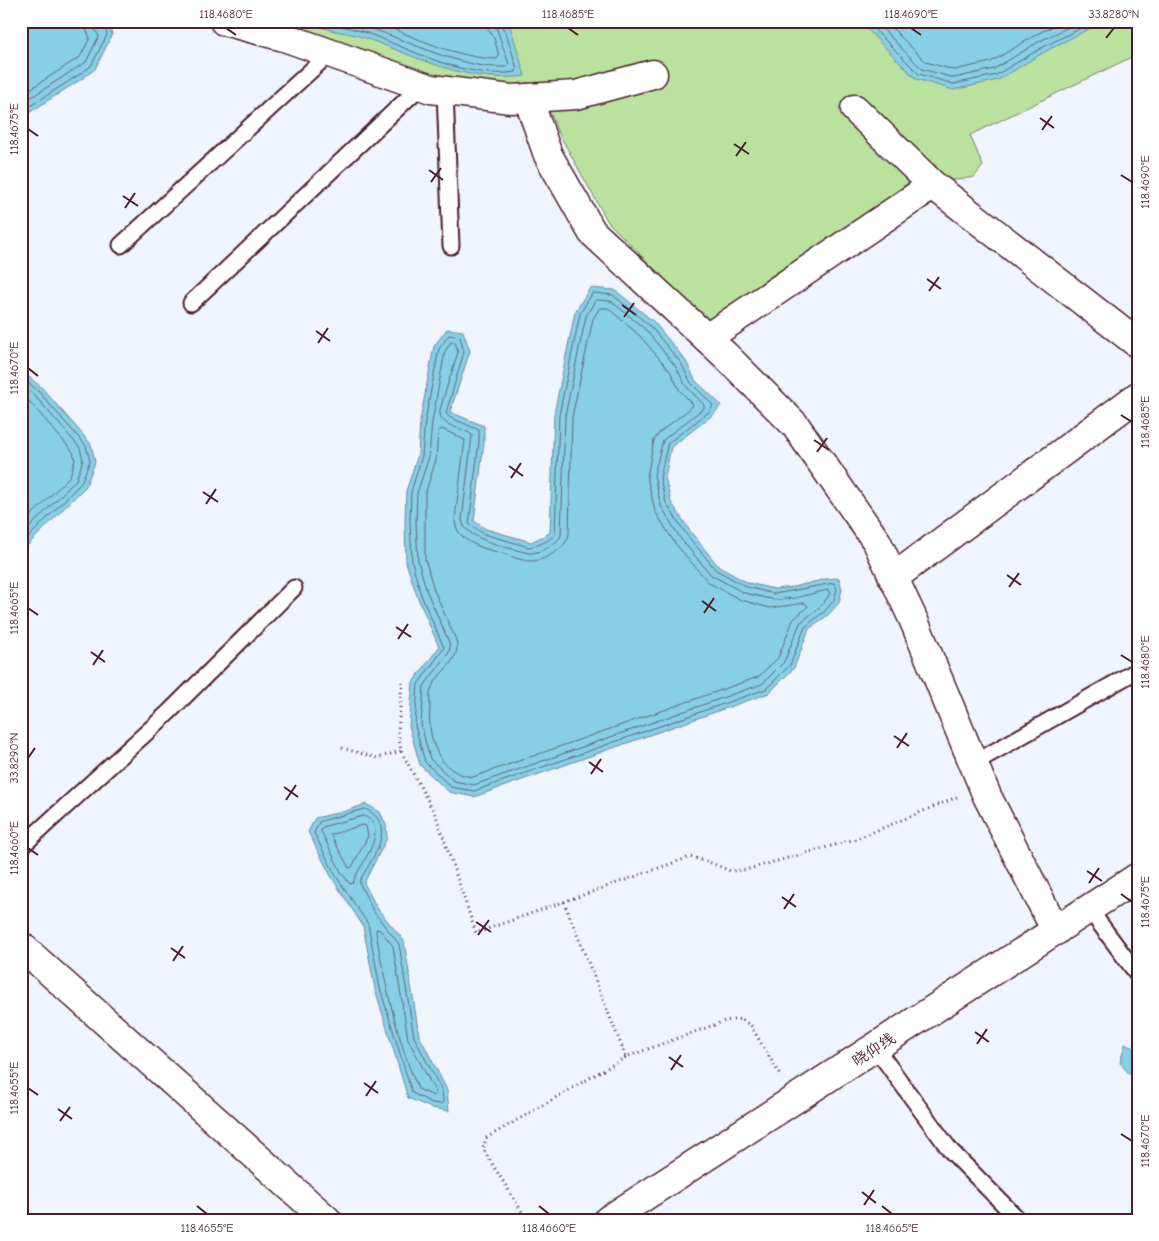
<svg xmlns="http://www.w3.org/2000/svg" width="1159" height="1241" font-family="'Comic Neue','LXGW WenKai TC',sans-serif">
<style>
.green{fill:#bae29e;stroke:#828064}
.water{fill:#86cfe6;stroke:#6e899b}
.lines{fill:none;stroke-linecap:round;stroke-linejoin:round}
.shore{stroke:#626576;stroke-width:1}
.lane-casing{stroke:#4a1f2b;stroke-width:19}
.street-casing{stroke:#4a1f2b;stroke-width:31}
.secondary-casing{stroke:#4a1f2b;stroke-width:31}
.path{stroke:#4a1f2b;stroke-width:3;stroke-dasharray:1 4;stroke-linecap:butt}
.lane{stroke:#fff;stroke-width:15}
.street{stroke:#fff;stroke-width:28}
.secondary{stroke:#fff;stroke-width:28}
.ticks{fill:none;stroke:#4a1f2b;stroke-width:2}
.labels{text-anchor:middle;stroke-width:5;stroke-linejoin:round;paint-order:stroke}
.street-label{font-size:16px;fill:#4a1f2b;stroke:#fff}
.neatline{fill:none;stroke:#4a1f2b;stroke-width:2}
.ticks-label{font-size:12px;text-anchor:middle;fill:#4a1f2b}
</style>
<rect width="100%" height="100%" fill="#eff4fd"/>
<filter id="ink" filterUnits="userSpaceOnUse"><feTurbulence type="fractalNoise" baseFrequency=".02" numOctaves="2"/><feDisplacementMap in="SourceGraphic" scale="10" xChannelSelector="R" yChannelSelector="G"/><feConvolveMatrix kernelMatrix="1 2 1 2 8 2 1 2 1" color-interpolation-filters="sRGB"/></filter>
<g filter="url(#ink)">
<!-- green -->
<polygon class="green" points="262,21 1138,21 1138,54 970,135 983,166 974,177 957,180 942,179 935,164 709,324 608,222 557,130 552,116 529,89 431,82"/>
<!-- water -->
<g class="water">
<polygon points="21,21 96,21 110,26 112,35 95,69 83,78 21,118"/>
<path d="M311,21H504L511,29L525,76C464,84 417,56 362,37C345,31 324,32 311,21Z"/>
<polygon points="859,21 1104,21 1046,51 998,80 953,90 916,79"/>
<polygon points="590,288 615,290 654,322 686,361 695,380 721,405 714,414 671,447 665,477 671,502 690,531 719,567 748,583 774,589 793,587 826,579 839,578 842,589 839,603 828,615 809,629 794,668 769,693 474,797 449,792 420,765 409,726 413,682 439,647 417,596 406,562 405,522 406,491 418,455 420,421 434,346 447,329 463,331 470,351 450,412 484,426 484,442 474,521 486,529 531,542 550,533 554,414 575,312"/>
<polygon points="21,370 42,388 91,444 95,462 86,486 21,552"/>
<polygon points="366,804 380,812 386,825 387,838 364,883 377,908 404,941 419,1035 447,1090 449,1111 431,1108 408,1098 375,989 363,926 332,878 308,832 315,818 346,811"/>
<polygon points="1125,1044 1138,1050 1138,1084 1120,1063"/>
</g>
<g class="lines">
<!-- shore -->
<g class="shore">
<path d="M319,21C334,25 349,27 364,32C412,49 463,80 516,72L517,69L506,32L501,26V21"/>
<path d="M346,21C391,32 431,56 477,65C486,67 498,67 507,67L509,64L494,21"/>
<path d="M373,21C413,36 455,58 497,59L499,56L494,38L488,29L487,21"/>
<polyline points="866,21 919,74 954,84 996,75 1043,47 1095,21"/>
<polyline points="875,21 922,69 954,78 994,69 1040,41 1081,21"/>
<polyline points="885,21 926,62 954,70 991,62 1037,34 1064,21"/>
<polyline points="21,95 80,57 90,38 86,29 85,21"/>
<polyline points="21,104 86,62 99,36 93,27 92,21"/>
<polyline points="21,112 80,74 91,66 107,35 106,30 99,26 98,21"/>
<path d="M593,293L613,295L650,326L681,363L691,383L713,405L710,411L668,443L664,459L660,478L666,503L686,534L716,570L747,587L774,594L834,583L837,589L834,600L825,611L805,627L790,665L766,689L474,791L451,787L425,762L415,726L418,684L444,648L421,595L412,562L410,521L411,492L422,456L425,421L439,349L449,335L460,337L464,352L446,413L449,417L479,430V442L469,524L484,534L529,547C537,546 550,541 555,534L559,415L580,314Z"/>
<path d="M596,300L611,301L646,330L676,367L686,386L704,405V408L663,440L654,475L661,506L680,538L711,575L744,593L775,600L795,598L827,590L830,592L828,597L820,607L800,623L784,662L762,684L474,785L454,781L430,759L421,725L424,686L448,654L450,648L449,642L427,592L418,561L416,522L417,493L429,457L432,422L445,351L451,342H455L458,352L440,409C438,428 462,426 472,435L462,520C464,540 511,548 528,553C538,554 556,545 561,536L565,416L586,316Z"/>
<path d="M600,308H608L640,336L670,371L680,391L693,404L692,407L660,432L654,440L647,477L655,511L674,542L709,583L741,600L770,608L805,603L808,606L793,620L778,658L758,677L473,777C438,773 427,739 430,708C430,703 429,694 431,689C438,671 462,661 456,640L434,590L425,559V494L436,460L438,431L442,429L465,440L455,519C455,543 486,549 505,554C513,557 522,561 531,561C545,561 567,548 569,534L572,417L593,319Z"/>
<polyline points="21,376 39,392 86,446 90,461 81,483 21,545"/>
<polyline points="21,385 35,396 80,448 83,460 76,480 21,536"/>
<polyline points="21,395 29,401 73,452 75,460 70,476 21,526"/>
<path d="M365,809C399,824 372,859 360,880V884L373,911L399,944L414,1037L442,1091L443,1102L441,1104L432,1103L412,1093L380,988L368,924L336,876L314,833L319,822Z"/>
<path d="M364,816C390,826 363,862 355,877L353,883L350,884L341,872L321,831L323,827Z"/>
<polygon points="363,825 366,826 368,836 352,867 349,868 331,835"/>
<path d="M377,929L380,930L393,946L408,1039L436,1093L434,1096L418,1089C397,1039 385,985 376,932Z"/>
</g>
<!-- lane casing -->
<g class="lane-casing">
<g id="lane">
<polyline points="445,91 451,246"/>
<polyline points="121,245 330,53"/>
<polyline points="191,303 421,86"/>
<polyline points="974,763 1138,670"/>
<polyline points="21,847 168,713 294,588"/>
<polyline points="1089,909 1138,975"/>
<polyline points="875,1047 950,1150 1019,1220"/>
</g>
</g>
<!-- street casing -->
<g class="street-casing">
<g id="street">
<polyline points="224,21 284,37 431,89 511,99 576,95 653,74"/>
<polyline points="528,98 548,155 592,232 725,355 795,425 877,542 914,621 987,796 1056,931"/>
<polyline points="855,109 933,185 1138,344"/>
<polyline points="707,338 933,185"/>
<polyline points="893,578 1138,396"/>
</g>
</g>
<!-- secondary casing -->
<g class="secondary-casing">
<g id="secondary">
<polyline points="21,946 327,1220"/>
<polyline points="608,1220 1138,877"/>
</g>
</g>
<!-- path -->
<g class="path">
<polyline points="402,682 398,732 401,751 436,816 476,933 690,857 709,862 730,871 745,870 856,839 957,797"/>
<polyline points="342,748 377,758 401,751"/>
<polyline points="564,902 626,1057"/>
<polyline points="527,1220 483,1149 486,1138 626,1057 725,1021 741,1019 751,1026 780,1075"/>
</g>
<!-- lane -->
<use href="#lane" class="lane"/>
<!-- street -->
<use href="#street" class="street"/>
<!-- secondary -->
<use href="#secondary" class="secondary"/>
</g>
</g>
<!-- ticks -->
<path class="ticks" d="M226,28L236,35M568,28L578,35M911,28L921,35M1106,38L1114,28M1040,118L1054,128M28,129L38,136M1042,130L1052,116M734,144L749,154M736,156L746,142M429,170L443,180M1121,175L1132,182M431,182L441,168M123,196L138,206M125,208L135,193M927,279L941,289M929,291L939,277M622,305L636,315M624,317L634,303M316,331L330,341M318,343L328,328M28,368L38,376M1121,415L1132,422M814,440L829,450M817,452L827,438M509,466L523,476M511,478L521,463M203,492L218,502M206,504L216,489M1007,575L1021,585M1009,587L1019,573M702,601L716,611M28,608L38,615M704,613L714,598M396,627L411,637M398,639L408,624M91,652L105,662M1121,655L1132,662M93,665L103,650M894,736L909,746M897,748L907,733M28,758L35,748M589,762L603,772M591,774L601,759M284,787L298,797M286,800L296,785M28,848L38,855M1087,871L1102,881M1089,883L1099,868M1121,894L1132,902M782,897L796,907M784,909L794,894M476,922L491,932M478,935L489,920M171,948L185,958M173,961L183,946M975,1032L989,1042M977,1044L987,1029M669,1057L683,1067M671,1070L681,1055M364,1083L378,1093M28,1088L38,1095M366,1096L376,1081M58,1109L72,1119M60,1121L70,1107M1121,1134L1132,1141M862,1192L876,1203M864,1205L874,1190M197,1206L207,1214M539,1206L549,1214M882,1206L892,1214"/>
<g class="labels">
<!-- street labels -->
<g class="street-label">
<text transform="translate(873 1049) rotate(-33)" y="6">晓仰线</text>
</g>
</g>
<!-- margin -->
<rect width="1159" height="1241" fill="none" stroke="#fff" stroke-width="55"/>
<rect x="28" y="28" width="1104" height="1186" class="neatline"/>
<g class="ticks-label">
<text x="226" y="18">118.4680°E</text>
<text x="568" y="18">118.4685°E</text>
<text x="911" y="18">118.4690°E</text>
<text x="1114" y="18">33.8280°N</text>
<text transform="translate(14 129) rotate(-90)" y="4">118.4675°E</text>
<text transform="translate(1145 182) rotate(-90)" y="4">118.4690°E</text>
<text transform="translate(14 368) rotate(-90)" y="4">118.4670°E</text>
<text transform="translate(1145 422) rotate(-90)" y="4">118.4685°E</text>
<text transform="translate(14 608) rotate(-90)" y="4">118.4665°E</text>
<text transform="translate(1145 662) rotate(-90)" y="4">118.4680°E</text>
<text transform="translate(14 758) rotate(-90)" y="4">33.8290°N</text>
<text transform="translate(14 848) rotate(-90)" y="4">118.4660°E</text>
<text transform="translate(1145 902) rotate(-90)" y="4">118.4675°E</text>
<text transform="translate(14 1088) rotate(-90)" y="4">118.4655°E</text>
<text transform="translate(1145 1141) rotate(-90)" y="4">118.4670°E</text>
<text x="207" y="1232">118.4655°E</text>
<text x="549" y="1232">118.4660°E</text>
<text x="892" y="1232">118.4665°E</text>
</g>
</svg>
